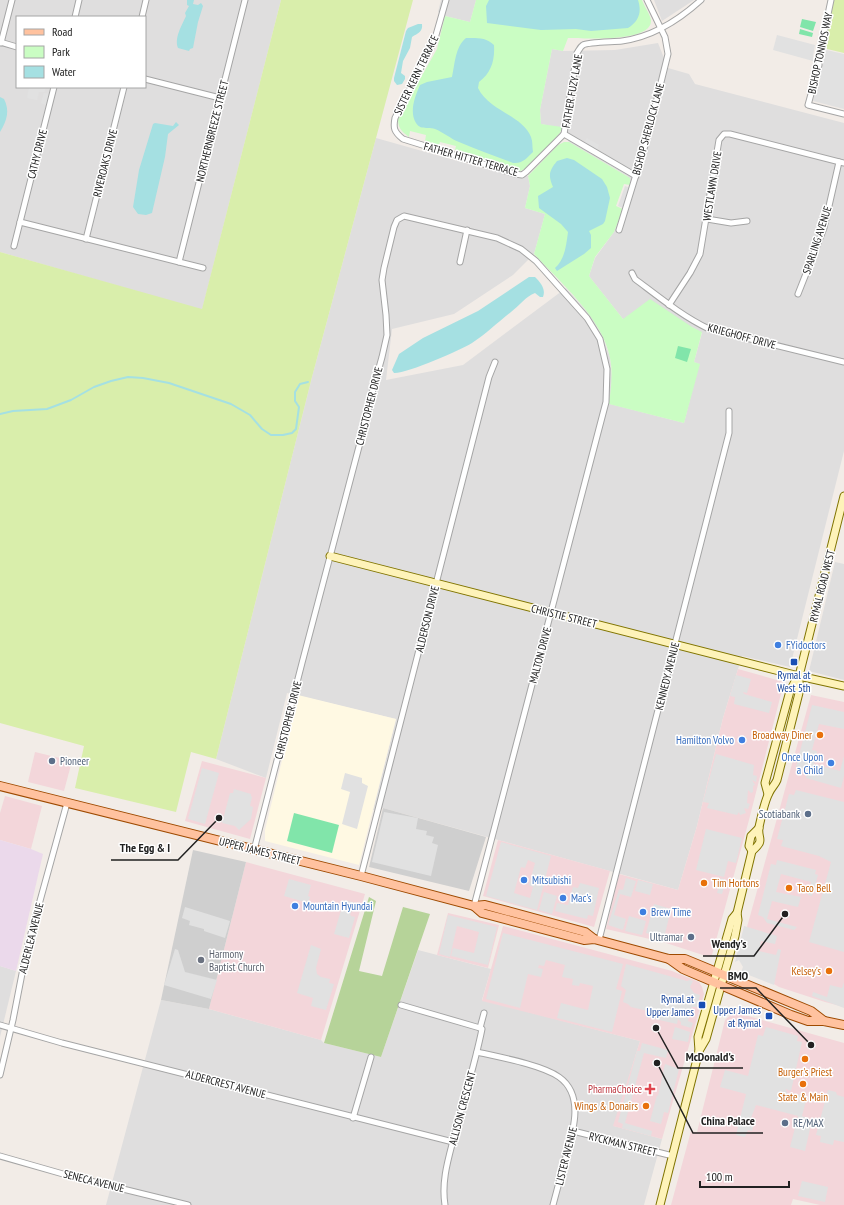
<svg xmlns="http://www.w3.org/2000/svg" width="844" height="1205" font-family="'PT Sans Narrow',sans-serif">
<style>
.residential{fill:#dfdede;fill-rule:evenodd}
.commercial{fill:#f3d6da}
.industrial{fill:#ebd9eb}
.education{fill:#fff9e3}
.religious{fill:#cfcfcf}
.grass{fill:#d9eeab}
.forest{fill:#b6d399}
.park{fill:#cafdc3}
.pitch{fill:#81e5aa}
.parking{fill:#e1e1e1;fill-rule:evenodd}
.water{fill:#a5e0e2}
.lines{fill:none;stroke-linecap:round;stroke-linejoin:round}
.stream{stroke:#a5e0e2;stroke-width:2}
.street-casing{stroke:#a5a5a5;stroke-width:7}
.secondary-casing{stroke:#807400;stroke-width:9}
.primary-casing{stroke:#9e4a00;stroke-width:10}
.street{stroke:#fff;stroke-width:5}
.secondary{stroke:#fef3b9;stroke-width:7}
.primary{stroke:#ffc29f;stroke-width:8}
.shop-dot{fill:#3f7fe0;stroke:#fff;stroke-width:1.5}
.transit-dot{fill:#1a4fb4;stroke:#fff;stroke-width:1.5}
.food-dot{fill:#e8710a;stroke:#fff;stroke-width:1.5}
.service-dot{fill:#5c6f8a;stroke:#fff;stroke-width:1.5}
.worship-dot{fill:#6b7280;stroke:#fff;stroke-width:1.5}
.health-dot{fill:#e0444e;stroke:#fff;stroke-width:1.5}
.labels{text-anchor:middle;stroke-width:3;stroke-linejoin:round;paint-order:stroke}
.street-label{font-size:11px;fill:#212121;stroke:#fff}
.shop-label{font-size:11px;fill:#366cbe;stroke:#fff;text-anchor:start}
.transit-label{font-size:11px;fill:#164399;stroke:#fff;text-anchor:end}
.food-label{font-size:11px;fill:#c56008;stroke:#fff;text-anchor:end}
.service-label{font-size:11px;fill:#4e5e75;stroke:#fff;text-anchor:start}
.worship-label{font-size:11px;fill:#5b616d;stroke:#fff;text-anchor:start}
.health-label{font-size:11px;fill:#be3a42;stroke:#fff;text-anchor:end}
.leader{fill:none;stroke:#212121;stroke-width:1.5}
.callout-dot{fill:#212121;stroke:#fff;stroke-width:1.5}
.callout-label{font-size:12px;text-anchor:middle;font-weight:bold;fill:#212121;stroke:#fff;stroke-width:3;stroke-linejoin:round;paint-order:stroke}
</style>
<rect width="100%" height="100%" fill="#f2ece7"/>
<!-- residential -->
<g class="residential">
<path d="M0,0H281L202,310L0,252ZM17,17H145V87H17Z"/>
<polygon points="441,0 476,0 470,22 445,16 438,12"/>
<polygon points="654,0 694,0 662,21"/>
<polygon points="658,43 668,68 689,74 695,84 844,123 844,451 790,667 742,656 723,718 697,826 678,890 383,808 373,810 396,719 287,693 266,778 216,759 312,377 376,138 511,176 528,176 530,186 525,208 545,214 534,254 513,275 454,314 392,329 386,380 463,365 566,288 592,317 602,335 610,357 612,379 610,404 684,423 699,364 694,362 702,333 692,327 623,319 589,276 595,258 614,232 623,209 630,181 627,176 569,142 561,128 541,124 540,110 552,49 563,51 615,50"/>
<polygon points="835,562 844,564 844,680 809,671"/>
<polygon points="418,950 491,969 482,1000 640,1041 614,1126 662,1139 644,1205 106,1205 161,1000 209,1009 285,1030 321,1040 324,1043 381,1057"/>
<polygon points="0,966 16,971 0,1037"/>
</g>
<!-- commercial -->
<g class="commercial">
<polygon points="738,669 784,682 749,820 712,955 709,957 663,942 606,929 619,874 678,890 697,826 723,718"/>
<polygon points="811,695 844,702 844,1007 825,1002 779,987 742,965 747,927"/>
<polygon points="35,752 72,761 64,791 28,782"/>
<polygon points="202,761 266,778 250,839 185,821"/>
<polygon points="5,796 42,806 31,849 0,840 0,813"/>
<polygon points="498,840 610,871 594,927 483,896"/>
<polygon points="246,862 365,894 321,1040 209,1009"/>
<polygon points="448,913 499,925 488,968 437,955"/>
<polygon points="503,926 672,971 699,982 702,987 704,994 662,1139 613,1126 640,1041 482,1001"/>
<polygon points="734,1012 844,1043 844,1205 820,1205 793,1199 791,1205 671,1205 691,1131 697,1132 725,1020"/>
</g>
<!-- industrial -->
<polygon class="industrial" points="0,840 31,849 43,854 16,971 0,966"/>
<!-- education -->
<polygon class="education" points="298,695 396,719 359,865 265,841 265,830"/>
<!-- religious -->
<g class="religious">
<polygon points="383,808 486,837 469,891 369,867"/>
<polygon points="193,850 246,862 209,1009 161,1000"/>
</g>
<!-- grass -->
<g class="grass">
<polygon points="281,0 413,0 312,377 216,759 191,752 176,812 75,788 84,746 0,723 0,252 202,309"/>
<polygon points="834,0 844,0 844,53 823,48"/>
</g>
<!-- forest -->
<polygon class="forest" points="369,897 376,901 359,971 382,976 403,907 430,914 381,1057 324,1043"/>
<!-- park -->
<g class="park">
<path d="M476,0H642C644,6 650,14 651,20C653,43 582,38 568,38L563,51L552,49L540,110L541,124L562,127L560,133L528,168L520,171L455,150L456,146L440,142L439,145L425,141L426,135L410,131L409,137C401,131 398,128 398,118L437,49L445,16L470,22Z"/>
<path d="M564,142H569L630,178V185L624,184L616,206L623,209L614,232L595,257L589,276L623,319L650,299L692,327L702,332L694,362L700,364L684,423L609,404C611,389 613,373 610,358C603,319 560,282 534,254L545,214L525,208L530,186L528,176L558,145Z"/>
</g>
<!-- pitch -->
<g class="pitch">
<polygon points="802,19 816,22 813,31 800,27"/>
<polygon points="800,29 813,33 812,37 799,34"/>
<polygon points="678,346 691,349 687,362 675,358"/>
<polygon points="294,813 339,825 332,853 287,841"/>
</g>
<!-- parking -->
<g class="parking">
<polygon points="777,35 815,45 813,56 813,61 773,50"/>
<polygon points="822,49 844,54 844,109 813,101 823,62"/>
<polygon points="29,87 46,87 44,93 49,94 46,105 41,103 44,92 39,92 37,100 27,98"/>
<polygon points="587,138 599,145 597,150 584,143"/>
<polygon points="625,186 630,188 623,208 618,206"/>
<polygon points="736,675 751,679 747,693 743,692 744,694 772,702 769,713 734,704 735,697 730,696"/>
<polygon points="812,705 844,712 844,729 819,724 812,750 817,751 814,764 840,771 844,756 844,776 841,788 806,778 808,770 796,767"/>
<polygon points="716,754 754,765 753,775 757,776 756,782 752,780 755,785 753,786 753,792 751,793 748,790 747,803 750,804 748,809 744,808 746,813 740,815 739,812 737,815 707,808 709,803 703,802"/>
<polygon points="202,768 219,773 205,824 188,819"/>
<polygon points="345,773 362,778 362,783 368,786 357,829 342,824 350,792 341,789"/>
<polygon points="234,789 251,794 251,796 252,797 250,806 253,807 251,819 239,830 235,826 222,823 230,793 233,793"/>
<polygon points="796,790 844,802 844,952 809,942 831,862 819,856 781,846 783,840 777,839 789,794 794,795"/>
<polygon points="384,812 418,818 416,829 427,831 426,835 434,837 432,843 438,845 431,876 372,862"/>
<polygon points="706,829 742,838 736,863 728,861 724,877 696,870"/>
<path d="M501,842L551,856L537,910L486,896ZM528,860L535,863L529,885L533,887L530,898L514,893L521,867L525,868Z"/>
<polygon points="777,860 816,870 815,874 818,875 812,896 808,895 811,882 781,874 776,892 801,897 798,907 772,901 767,919 797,927 794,930 767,923 763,917 758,915 771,864 776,865"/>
<polygon points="626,878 636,881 631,897 620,894 614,915 626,919 623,930 608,925 619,889 623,890"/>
<polygon points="721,878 726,880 722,894 717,893"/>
<polygon points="289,879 311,885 308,896 310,897 308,903 284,896"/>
<polygon points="638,880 653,884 650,895 635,891"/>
<polygon points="580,883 599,888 593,916 588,915 587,919 555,911 557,903 568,905 573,887 578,888"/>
<polygon points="544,892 557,896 552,914 539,910"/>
<polygon points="344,900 357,903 350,914 351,916 355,917 349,938 334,934"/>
<polygon points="654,904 671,909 664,938 646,933"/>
<polygon points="185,907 230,921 225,938 204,931 204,929 189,925 190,921 182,918"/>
<polygon points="448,915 497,927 488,965 451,956 453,948 474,953 479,932 457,926 450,957 439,954"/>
<polygon points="629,916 646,921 642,935 625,931"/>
<polygon points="744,926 777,936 775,944 761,941 759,951 776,955 778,949 781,950 774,985 741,972 743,967 739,960 735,962"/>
<polygon points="503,933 623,964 616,989 622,991 612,1032 557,1018 561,1003 588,1010 593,986 580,983 579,986 572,985 573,979 562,977 565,965 546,960 544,966 539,965 538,968 543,969 541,977 528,974 520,1008 486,999"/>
<polygon points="311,945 321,949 316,968 317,974 321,977 330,979 329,983 334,984 326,1010 311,1006 313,998 297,993"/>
<polygon points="175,949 178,950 185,972 217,980 211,999 164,985"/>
<polygon points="626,964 687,981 690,980 693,981 690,987 694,993 700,995 697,1007 692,1007 688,1021 693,1023 691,1028 681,1025 681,1022 678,1019 677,1024 646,1017 648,1011 631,1007 628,1004 623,1002 626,990 621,986"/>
<polygon points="844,982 844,1008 812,996 813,992 827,997 830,985 842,988"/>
<polygon points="675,1027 690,1032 688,1042 672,1039"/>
<polygon points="766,1027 798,1036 797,1041 802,1042 791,1091 786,1089 786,1090 789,1096 797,1099 798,1094 807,1097 802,1116 812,1120 805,1151 790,1147 798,1116 756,1105 751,1118 755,1120 752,1131 748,1130 745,1137 736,1135 746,1094 720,1087 725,1070 748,1076 758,1035 763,1036"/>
<polygon points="642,1043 668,1050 666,1058 644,1053 625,1123 652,1131 651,1136 622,1128 623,1124 618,1122 637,1051 640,1051"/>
<polygon points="665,1064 679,1069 668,1113 664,1112 661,1124 650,1121 657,1095 658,1096"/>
<polygon points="828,1090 836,1092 837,1095 844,1097 844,1142 834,1140 833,1145 820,1142 821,1136 816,1135"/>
<polygon points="802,1181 828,1187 825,1202 798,1196"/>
</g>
<!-- water -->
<g class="water">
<path d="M187,0H194L193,4L198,5L201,3L203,6L198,22L193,48L190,49L189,51L178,48C174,38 182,25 186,16L185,13L189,6L187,5Z"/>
<path d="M489,0H638C642,12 639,21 628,28L591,31L576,29L541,30L487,23L486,6Z"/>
<path d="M418,24H422C423,32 418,33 412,37L410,48L403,61L401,73L405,76V79L402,84L397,85L394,81V78L406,31L408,28Z"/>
<path d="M466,38C476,38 486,37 494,45C495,61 491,73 479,82L478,88C489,111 522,115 531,137C533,142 532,147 533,152C527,158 522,164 513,163C495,156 477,150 459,142C451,139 443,132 435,129C428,126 421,131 416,123C409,112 415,96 420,85L427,82L452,77C455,64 455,47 466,38Z"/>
<path d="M0,97L4,99C10,111 7,120 0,132Z"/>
<polygon points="176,122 179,125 168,134 165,157 152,213 146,215 138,214 133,207 139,170 153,124 155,123 173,126"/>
<path d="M567,158L574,160L602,179L607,187L610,198L605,221L603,224L589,231L591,235V248L584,254L557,271L555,268C565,259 566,246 568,232L561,224L539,208L538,196L553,187C548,175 549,171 557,161Z"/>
<path d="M529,277H535C541,283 546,289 543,297H540L535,293C526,296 519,306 511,312C498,322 486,334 472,343C461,350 406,374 394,373L392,370L399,354L423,338L478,311Z"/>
</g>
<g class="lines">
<!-- stream -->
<polyline class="stream" points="0,414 13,411 47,409 71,400 94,387 111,381 128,377 143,378 169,383 231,404 250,415 262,429 271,435 283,435 292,433 296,429 299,407 295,401 295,392 300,384 308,382"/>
<!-- street casing -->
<g class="street-casing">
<g id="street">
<path d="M446,0L434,42L395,118C393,128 394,132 403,139L515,174L522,175L526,172L564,134"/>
<polyline points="831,0 819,57 819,65 808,105 844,114"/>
<polyline points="75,17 79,0"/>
<polyline points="142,17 146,0"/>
<polyline points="0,42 17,47"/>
<polyline points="1,43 12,0"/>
<polyline points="145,79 220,98"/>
<path d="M564,134L577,53C579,50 580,47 583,45C588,42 614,42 622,41C652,37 679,20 701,0"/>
<polyline points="564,134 636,176"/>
<polyline points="707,219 731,223 747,221"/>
<polyline points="20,222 203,268"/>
<polyline points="619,230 647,139 668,54 665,37 647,0"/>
<polyline points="86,239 124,87"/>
<polyline points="14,246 54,87"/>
<polyline points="179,262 245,0"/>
<polyline points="460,262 467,230"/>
<path d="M632,273L635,279C659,297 682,316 709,329L844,362"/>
<polyline points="798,294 824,228 839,162"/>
<polyline points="669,305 690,273 700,254 719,140 724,134 730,134 844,163"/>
<polyline points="254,850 302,663 361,439 372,393 382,357 387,335 386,315 382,280 384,268 394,227 397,220 404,216 497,238 521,249 536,261 587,318 600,339 607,369 606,402 474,906"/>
<polyline points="361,876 489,377 495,362"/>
<polyline points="599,940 729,433 729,411"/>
<polyline points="401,1005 480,1028"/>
<polyline points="0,1025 62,1043 453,1142"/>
<path d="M477,1052C499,1057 542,1065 559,1077C586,1096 572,1135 565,1160C561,1175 557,1190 553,1205"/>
<polyline points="0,1075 13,1020 27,948 67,803"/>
<polyline points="353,1118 371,1057"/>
<polyline points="573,1131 673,1156"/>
<polyline points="0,1156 70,1176 188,1205"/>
<path d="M445,1205C441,1180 449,1157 455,1133C464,1098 475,1064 482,1029L480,1028L484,1013"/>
</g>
</g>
<!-- secondary casing -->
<g class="secondary-casing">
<g id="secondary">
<polyline points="330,556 799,676 844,686"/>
<polyline points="768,794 765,783 790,691 798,676"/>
<polyline points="752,851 749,846 751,836 759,828"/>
<path d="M699,1051L706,1039L735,936L738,920L737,913L752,851C766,839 757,840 759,827C761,818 765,800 769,793C771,788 775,785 777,780L799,693V676L844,496"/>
<polyline points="660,1205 699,1051 698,1037 732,919 737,913"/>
</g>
</g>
<!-- primary casing -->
<g class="primary-casing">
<g id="primary">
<polyline points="0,786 361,876 474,906 485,905 585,932 594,939"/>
<polyline points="474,906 482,913 584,940 594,939 669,959 685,959 811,1011 824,1021"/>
<polyline points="669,959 683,969 791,1015 808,1021 824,1021 844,1025"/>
</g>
</g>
<!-- street -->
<use href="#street" class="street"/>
<!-- secondary -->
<use href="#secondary" class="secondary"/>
<!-- primary -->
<use href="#primary" class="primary"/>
</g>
<!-- markers -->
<g class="shop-dot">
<circle cx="778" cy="645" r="4"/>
<circle cx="742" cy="740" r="4"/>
<circle cx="831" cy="763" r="4"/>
<circle cx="524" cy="880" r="4"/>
<circle cx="563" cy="898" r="4"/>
<circle cx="295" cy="906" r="4"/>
<circle cx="643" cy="912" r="4"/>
</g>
<g class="transit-dot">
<rect x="790" y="658" width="8" height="8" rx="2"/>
<rect x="698" y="1001" width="8" height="8" rx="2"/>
<rect x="765" y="1012" width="8" height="8" rx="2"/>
</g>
<g class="food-dot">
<circle cx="820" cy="735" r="4"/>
<circle cx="704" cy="883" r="4"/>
<circle cx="789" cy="888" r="4"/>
<circle cx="829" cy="971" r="4"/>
<circle cx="805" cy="1059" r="4"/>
<circle cx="803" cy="1084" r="4"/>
<circle cx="646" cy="1106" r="4"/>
</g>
<g class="service-dot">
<circle cx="52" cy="761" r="4"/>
<circle cx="808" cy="814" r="4"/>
<circle cx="691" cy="937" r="4"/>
<circle cx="785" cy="1123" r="4"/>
</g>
<circle class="worship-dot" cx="201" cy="960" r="4"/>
<path class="health-dot" d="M648 1083h4v4h4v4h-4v4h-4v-4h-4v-4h4z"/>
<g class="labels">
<!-- street labels -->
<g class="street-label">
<text transform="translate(820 53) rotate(-78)" y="4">BISHOP TONNOS WAY</text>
<text transform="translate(416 75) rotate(-64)" y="4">SISTER KERN TERRACE</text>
<text transform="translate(572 91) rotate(-80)" y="4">FATHER FUZY LANE</text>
<text transform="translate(648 129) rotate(-75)" y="4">BISHOP SHERLOCK LANE</text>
<text transform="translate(212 131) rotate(-76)" y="4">NORTHERNBREEZE STREET</text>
<text transform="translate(37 154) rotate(-76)" y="4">CATHY DRIVE</text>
<text transform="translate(471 159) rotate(16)" y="4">FATHER HITTER TERRACE</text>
<text transform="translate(105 163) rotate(-76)" y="4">RIVEROAKS DRIVE</text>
<text transform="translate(712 186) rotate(-81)" y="4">WESTLAWN DRIVE</text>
<text transform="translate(817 240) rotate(-72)" y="4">SPARLING AVENUE</text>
<text transform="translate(742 336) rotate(15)" y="4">KRIEGHOFF DRIVE</text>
<text transform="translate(369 406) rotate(-76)" y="4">CHRISTOPHER DRIVE</text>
<text transform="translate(822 586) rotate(-76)" y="4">RYMAL ROAD WEST</text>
<text transform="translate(564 616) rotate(14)" y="4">CHRISTIE STREET</text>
<text transform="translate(427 619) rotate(-76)" y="4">ALDERSON DRIVE</text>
<text transform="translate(540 655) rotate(-75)" y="4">MALTON DRIVE</text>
<text transform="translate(667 676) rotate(-76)" y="4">KENNEDY AVENUE</text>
<text transform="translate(288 720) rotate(-76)" y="4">CHRISTOPHER DRIVE</text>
<text transform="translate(260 851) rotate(14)" y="4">UPPER JAMES STREET</text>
<text transform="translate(31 938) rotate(-76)" y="4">ALDERLEA AVENUE</text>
<text transform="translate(226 1084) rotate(15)" y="4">ALDERCREST AVENUE</text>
<text transform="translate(462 1108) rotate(-75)" y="4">ALLISON CRESCENT</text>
<text transform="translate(623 1144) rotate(14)" y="4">RYCKMAN STREET</text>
<text transform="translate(566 1156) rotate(-76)" y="4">LISTER AVENUE</text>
<text transform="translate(94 1181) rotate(14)" y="4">SENECA AVENUE</text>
</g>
<!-- shop labels -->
<g class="shop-label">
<text x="786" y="649">FYidoctors</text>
<text x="734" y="744" text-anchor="end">Hamilton Volvo</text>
<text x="823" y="761" text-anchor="end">Once Upon<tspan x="823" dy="13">a Child</tspan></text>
<text x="532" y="884">Mitsubishi</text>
<text x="571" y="902">Mac's</text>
<text x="303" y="910">Mountain Hyundai</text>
<text x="651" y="916">Brew Time</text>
</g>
<!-- transit labels -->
<g class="transit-label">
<text x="794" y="679" text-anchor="middle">Rymal at<tspan x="794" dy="13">West 5th</tspan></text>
<text x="694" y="1003">Rymal at<tspan x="694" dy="13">Upper James</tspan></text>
<text x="761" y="1014">Upper James<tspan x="761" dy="13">at Rymal</tspan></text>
</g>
<!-- food labels -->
<g class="food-label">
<text x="812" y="739">Broadway Diner</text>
<text x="712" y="887" text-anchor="start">Tim Hortons</text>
<text x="797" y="892" text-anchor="start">Taco Bell</text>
<text x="821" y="975">Kelsey's</text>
<text x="805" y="1076" text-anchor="middle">Burger's Priest</text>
<text x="803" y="1101" text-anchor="middle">State &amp; Main</text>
<text x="638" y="1110">Wings &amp; Donairs</text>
</g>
<!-- service labels -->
<g class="service-label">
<text x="60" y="765">Pioneer</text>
<text x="800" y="818" text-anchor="end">Scotiabank</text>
<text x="683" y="941" text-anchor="end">Ultramar</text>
<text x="793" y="1127">RE/MAX</text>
</g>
<!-- worship labels -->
<g class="worship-label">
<text x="209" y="958">Harmony<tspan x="209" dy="13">Baptist Church</tspan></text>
</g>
<!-- health labels -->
<g class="health-label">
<text x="642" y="1093">PharmaChoice</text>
</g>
</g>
<!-- callouts -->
<path class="leader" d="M219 818L178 860H111M785 914L754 956H703M811 1045L756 988H720M656 1028L678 1068H743M657 1063L693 1133H763"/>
<g class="callout-dot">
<circle cx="219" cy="818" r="4"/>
<circle cx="785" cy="914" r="4"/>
<circle cx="811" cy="1045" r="4"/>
<circle cx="656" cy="1028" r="4"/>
<circle cx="657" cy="1063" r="4"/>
</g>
<g class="callout-label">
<text x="145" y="852">The Egg &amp; I</text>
<text x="729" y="948">Wendy's</text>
<text x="738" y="980">BMO</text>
<text x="710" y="1061">McDonald's</text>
<text x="728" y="1125">China Palace</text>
</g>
<!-- legend -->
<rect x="16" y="16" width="130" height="72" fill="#ffffff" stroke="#a6a6a6"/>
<rect x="24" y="29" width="20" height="6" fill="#ffc29f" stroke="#a6a6a6"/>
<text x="52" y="36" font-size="12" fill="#212121">Road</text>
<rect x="24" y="46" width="20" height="12" fill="#cafdc3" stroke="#a6a6a6"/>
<text x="52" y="56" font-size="12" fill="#212121">Park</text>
<rect x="24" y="66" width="20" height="12" fill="#a5e0e2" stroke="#a6a6a6"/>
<text x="52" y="76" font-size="12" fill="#212121">Water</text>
<!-- scale -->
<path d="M700 1181v6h89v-6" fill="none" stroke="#212121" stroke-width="2"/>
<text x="706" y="1181" font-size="12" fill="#212121" stroke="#ffffff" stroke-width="3" paint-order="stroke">100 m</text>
</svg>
